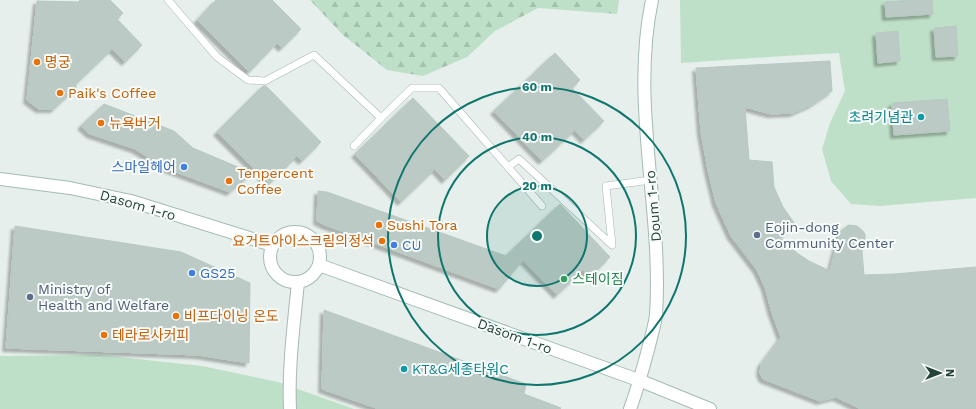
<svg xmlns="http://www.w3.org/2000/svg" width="976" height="409" font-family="'Work Sans','Noto Sans KR',sans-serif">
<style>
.forest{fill:url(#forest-firs)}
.park{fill:#bfe0c8}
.building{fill:#bbcac4;stroke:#b8c9c2;filter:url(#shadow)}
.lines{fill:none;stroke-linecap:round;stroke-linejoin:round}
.lane-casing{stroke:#a8b8b2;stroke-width:8}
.street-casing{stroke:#a8b8b2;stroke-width:14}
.secondary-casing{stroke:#a4bbb3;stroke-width:14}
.lane{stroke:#fff;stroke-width:7}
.street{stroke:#fff;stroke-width:12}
.secondary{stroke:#fff;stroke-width:12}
.ring{fill:none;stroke:#0f766e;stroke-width:2}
.food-dot{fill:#e8710a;stroke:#f7fbf9;stroke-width:1.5}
.culture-dot{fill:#0f9aa8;stroke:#f7fbf9;stroke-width:1.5}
.shop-dot{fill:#3f7fe0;stroke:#f7fbf9;stroke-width:1.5}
.service-dot{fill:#5c6f8a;stroke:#f7fbf9;stroke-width:1.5}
.leisure-dot{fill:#2e9e5b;stroke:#f7fbf9;stroke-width:1.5}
.labels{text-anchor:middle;stroke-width:4;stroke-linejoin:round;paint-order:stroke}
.food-label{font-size:14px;fill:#c56008;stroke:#f7fbf9;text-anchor:start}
.culture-label{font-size:14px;fill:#0d838f;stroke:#f7fbf9;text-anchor:end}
.shop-label{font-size:14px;fill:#366cbe;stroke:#f7fbf9;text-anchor:start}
.street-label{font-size:14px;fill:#24423a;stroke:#f7fbf9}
.service-label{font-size:14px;fill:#4e5e75;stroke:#f7fbf9;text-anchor:start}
.leisure-label{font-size:14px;fill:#27864d;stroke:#f7fbf9;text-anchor:start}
.centre{fill:#0f766e;stroke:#f7fbf9;stroke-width:2}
.ring-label{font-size:12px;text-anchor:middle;font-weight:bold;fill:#0f766e;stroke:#f7fbf9;stroke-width:4;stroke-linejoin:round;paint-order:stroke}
</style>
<defs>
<pattern id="forest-firs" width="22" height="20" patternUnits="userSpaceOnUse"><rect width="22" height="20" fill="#bfe0c8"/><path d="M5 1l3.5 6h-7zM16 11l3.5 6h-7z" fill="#a4c1ad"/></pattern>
<filter id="shadow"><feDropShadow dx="-3.5" dy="3.5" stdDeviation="1" flood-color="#0004"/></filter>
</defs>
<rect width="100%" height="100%" fill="#e6efeb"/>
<!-- forest -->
<polygon class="forest" points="310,0 619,0 617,14 538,8 495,31 467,57 423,76 387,70 343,35"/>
<!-- park -->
<g class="park">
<polygon points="680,0 976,0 976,198 880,206 851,204 831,181 822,149 830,123 845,91 839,53 784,56 681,63"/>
<polygon points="101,355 202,366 278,382 354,409 0,409 0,356"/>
</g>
<!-- building -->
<g class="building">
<polygon points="80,0 110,0 123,13 117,19 142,45 125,62 112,49 76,84 76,88 54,109 39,109 27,100 37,1 79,2"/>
<polygon points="216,0 272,0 301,29 282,48 277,43 249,72 197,20"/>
<polygon points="916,0 932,0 933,14 886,17 885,2"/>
<polygon points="956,26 958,56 936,57 934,28"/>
<polygon points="898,31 900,61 878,63 876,33"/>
<polygon points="555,53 580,80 572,88 604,121 584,140 575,130 542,161 494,111"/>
<polygon points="830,61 832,91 813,104 793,113 771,114 745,107 749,160 772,162 774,187 783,207 795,224 781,238 797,253 809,261 830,271 840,232 848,225 857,226 862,230 865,234 865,245 862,251 864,275 894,274 976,267 976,409 861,409 836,397 820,401 763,379 760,373 761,364 781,337 772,313 765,287 757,270 731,236 716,203 708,170 701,132 696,68"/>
<polygon points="263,86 266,86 321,142 302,161 297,156 269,184 217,132"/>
<polygon points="413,98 469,156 445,180 435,169 401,202 355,154"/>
<polygon points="947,99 950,131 894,135 892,103"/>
<polygon points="104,104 174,131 193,148 252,173 230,192 168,169 135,149 90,134 81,126"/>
<polygon points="318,191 327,192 506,256 560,204 610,257 590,277 583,270 557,295 523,260 499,289 325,225 317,221"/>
<polygon points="15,226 181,252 250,283 249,363 198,355 6,348"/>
<polygon points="324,310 526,384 524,394 561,408 560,409 379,409 322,389"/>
</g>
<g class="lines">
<!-- lane casing -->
<g class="lane-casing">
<g id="lane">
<polyline points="168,0 217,57 248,80 265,81 314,55 381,118 412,88 439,88 542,206"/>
<polyline points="354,146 381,118"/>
<polyline points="508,167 519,159 612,245 606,186 651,180"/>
</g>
</g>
<!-- street casing -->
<g class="street-casing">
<path id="street" d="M290,409C288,367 294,324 298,282"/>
</g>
<!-- secondary casing -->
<g class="secondary-casing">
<g id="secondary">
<polyline points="0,179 70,188 131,201 272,245"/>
<circle cx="295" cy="257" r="25"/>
<polyline points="319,265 641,381 710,409"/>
<path d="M630,409C638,387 644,365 650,342C652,333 655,324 656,315C663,210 630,104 652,0"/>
</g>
</g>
<!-- lane -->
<use href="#lane" class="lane"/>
<!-- street -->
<use href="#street" class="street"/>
<!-- secondary -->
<use href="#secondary" class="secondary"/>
</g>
<!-- distance rings -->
<circle cx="537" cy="236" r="50" fill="#0f766e" fill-opacity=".12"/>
<g class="ring">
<circle cx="537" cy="236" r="50"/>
<circle cx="537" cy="236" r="99"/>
<circle cx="537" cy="236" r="149"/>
</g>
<!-- markers -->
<g class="food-dot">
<circle cx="37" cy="62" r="4"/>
<circle cx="60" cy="93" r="4"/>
<circle cx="101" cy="123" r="4"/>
<circle cx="229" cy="181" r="4"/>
<circle cx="379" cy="225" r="4"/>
<circle cx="382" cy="241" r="4"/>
<circle cx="176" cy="316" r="4"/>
<circle cx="104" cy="335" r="4"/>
</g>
<g class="culture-dot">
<circle cx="921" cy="117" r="4"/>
<circle cx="404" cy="369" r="4"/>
</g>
<g class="shop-dot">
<circle cx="184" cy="167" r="4"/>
<circle cx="394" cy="245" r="4"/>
<circle cx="192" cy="273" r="4"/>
</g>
<g class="service-dot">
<circle cx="757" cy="235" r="4"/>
<circle cx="30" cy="297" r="4"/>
</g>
<circle class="leisure-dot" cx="564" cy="279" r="4"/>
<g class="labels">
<!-- food labels -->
<g class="food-label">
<text x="45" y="67">명궁</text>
<text x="68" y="98">Paik's Coffee</text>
<text x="109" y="128">뉴욕버거</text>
<text x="237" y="178">Tenpercent<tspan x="237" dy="16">Coffee</tspan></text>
<text x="387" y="230">Sushi Tora</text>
<text x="374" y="246" text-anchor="end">요거트아이스크림의정석</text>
<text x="184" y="321">비프다이닝 온도</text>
<text x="112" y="340">테라로사커피</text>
</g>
<!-- culture labels -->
<g class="culture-label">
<text x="913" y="122">초려기념관</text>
<text x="412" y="374" text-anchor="start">KT&amp;G세종타워C</text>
</g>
<!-- shop labels -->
<g class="shop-label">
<text x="176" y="172" text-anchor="end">스마일헤어</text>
<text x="402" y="250">CU</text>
<text x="200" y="278">GS25</text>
</g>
<!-- street labels -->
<g class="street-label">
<text transform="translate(138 205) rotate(16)" y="5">Dasom 1-ro</text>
<text transform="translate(653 206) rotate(-95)" y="5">Doum 1-ro</text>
<text transform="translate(515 336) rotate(20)" y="5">Dasom 1-ro</text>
</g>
<!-- service labels -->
<g class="service-label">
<text x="765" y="232">Eojin-dong<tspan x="765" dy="16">Community Center</tspan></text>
<text x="38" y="294">Ministry of<tspan x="38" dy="16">Health and Welfare</tspan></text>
</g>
<!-- leisure labels -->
<g class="leisure-label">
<text x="572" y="284">스테이짐</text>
</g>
</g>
<circle cx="537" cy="236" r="6" class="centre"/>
<g class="ring-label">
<text x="537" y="91">60 m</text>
<text x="537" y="141">40 m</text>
<text x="537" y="190">20 m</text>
</g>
<!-- north arrow -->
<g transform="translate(940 373) rotate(90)" stroke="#f7fbf9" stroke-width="3" paint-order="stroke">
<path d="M0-3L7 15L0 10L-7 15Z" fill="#24423a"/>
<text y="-6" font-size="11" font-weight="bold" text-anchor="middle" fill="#24423a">N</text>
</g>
</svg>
